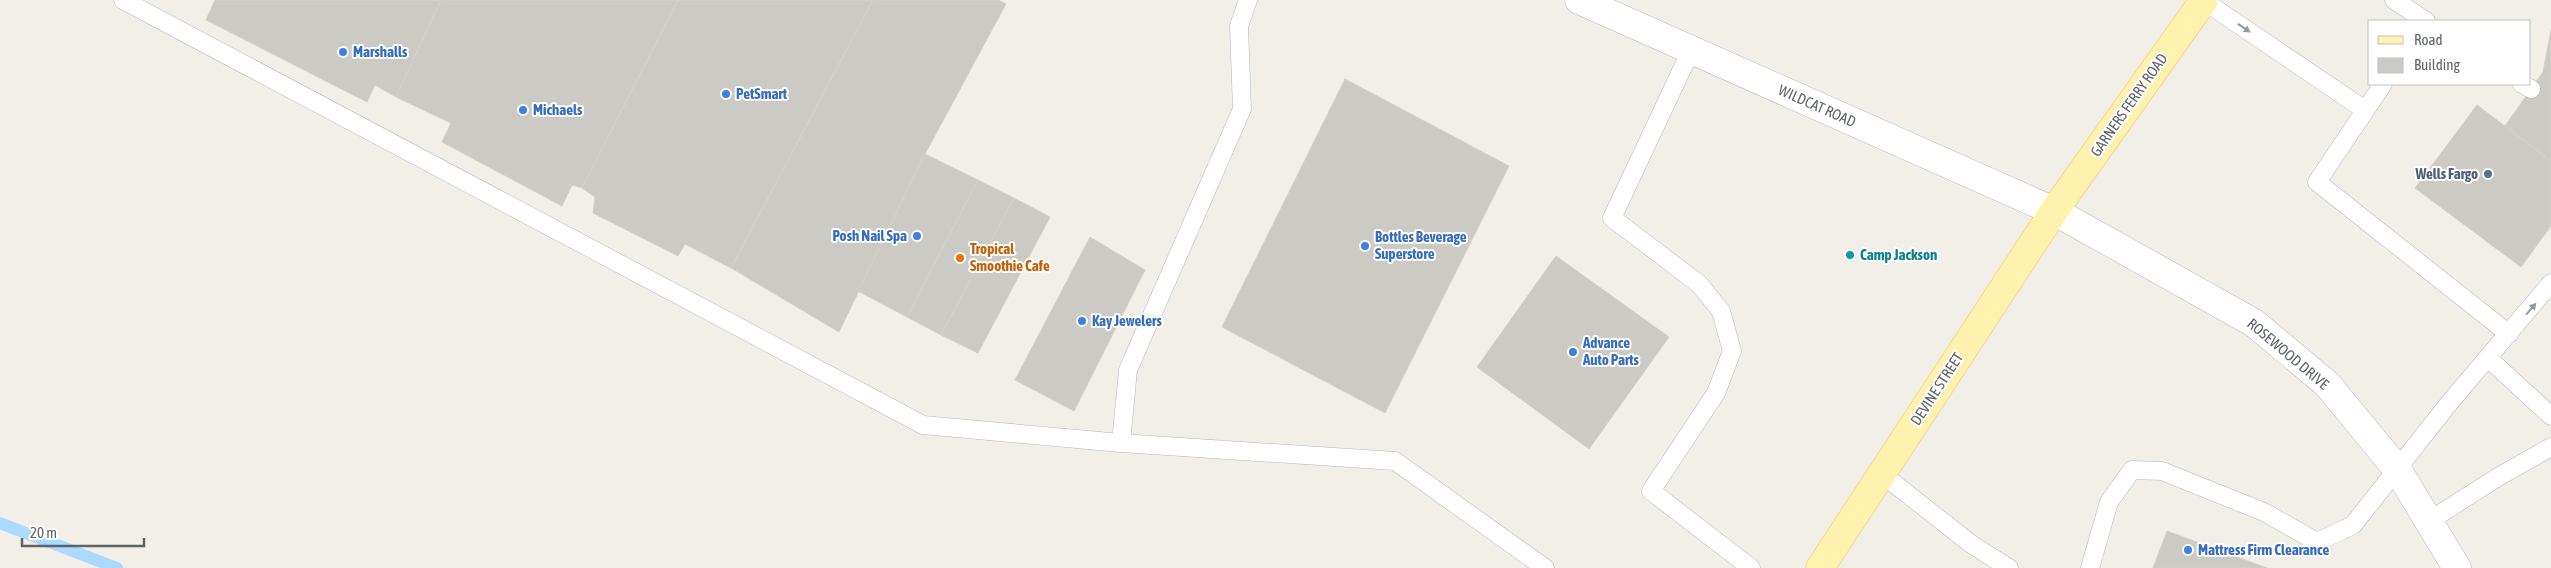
<svg xmlns="http://www.w3.org/2000/svg" width="2551" height="568" font-family="'Asap Condensed',sans-serif">
<style>
.lines{fill:none;stroke-linecap:round;stroke-linejoin:round}
.stream{stroke:#aadaff;stroke-width:12}
.building{fill:#cccac5;stroke:#d6d1c6}
.lane-casing{stroke:#b5b8bc;stroke-width:19}
.secondary-casing{stroke:#b6babf;stroke-width:29}
.primary-casing{stroke:#f2c960;stroke-width:29}
.lane{stroke:#fff;stroke-width:18}
.secondary{stroke:#fff;stroke-width:28}
.primary{stroke:#fff2af;stroke-width:28}
.oneway{fill:#979a9d}
.shop-dot{fill:#3f7fe0;stroke:#fff;stroke-width:2}
.service-dot{fill:#5c6f8a;stroke:#fff;stroke-width:2}
.culture-dot{fill:#0f9aa8;stroke:#fff;stroke-width:2}
.food-dot{fill:#e8710a;stroke:#fff;stroke-width:2}
.labels{text-anchor:middle;stroke-width:4;stroke-linejoin:round;paint-order:stroke}
.shop-label{font-size:15px;font-weight:bold;fill:#366cbe;stroke:#fff;text-anchor:start}
.street-label{font-size:15px;fill:#5f6368;stroke:#fff}
.service-label{font-size:15px;font-weight:bold;fill:#4e5e75;stroke:#fff;text-anchor:end}
.food-label{font-size:15px;font-weight:bold;fill:#c56008;stroke:#fff;text-anchor:start}
.culture-label{font-size:15px;font-weight:bold;fill:#0d838f;stroke:#fff;text-anchor:start}
</style>
<rect width="100%" height="100%" fill="#f1efe8"/>
<g class="lines">
<!-- stream -->
<polyline class="stream" points="0,523 117,568"/>
</g>
<!-- building -->
<g class="building">
<polygon points="215,0 441,0 396,97 375,85 367,102 206,20"/>
<polygon points="441,0 678,0 582,188 572,185 562,206 442,142 451,123 396,97"/>
<polygon points="678,0 873,0 731,268 685,244 678,256 593,213 595,197 582,188"/>
<polygon points="873,0 998,0 1006,4 925,154 839,332 731,268"/>
<polygon points="2551,30 2551,161 2505,126 2543,72"/>
<polygon points="1345,79 1509,166 1385,413 1222,327"/>
<polygon points="2477,105 2551,161 2551,226 2521,267 2415,188"/>
<polygon points="925,154 978,180 907,317 858,291"/>
<polygon points="978,180 1014,198 941,335 907,317"/>
<polygon points="1014,198 1050,217 978,353 941,335"/>
<polygon points="1090,237 1145,270 1074,411 1015,380"/>
<polygon points="1556,256 1669,337 1589,449 1477,367"/>
<polygon points="2167,531 2267,568 2153,568"/>
</g>
<g class="lines">
<!-- lane casing -->
<g class="lane-casing">
<g id="lane">
<polyline points="123,0 923,425 1121,443 1395,461 1545,568"/>
<polyline points="2394,0 2426,21"/>
<polyline points="2204,1 2365,110"/>
<polyline points="1691,50 1612,218 1699,284 1721,311 1732,351 1716,393 1651,491 1751,568"/>
<polyline points="2383,84 2317,182 2509,334"/>
<polyline points="2522,84 2531,89"/>
<polyline points="2488,358 2551,416"/>
<polyline points="1121,443 1128,370 1242,109 1239,26 1248,0"/>
<polyline points="1882,474 1971,544 2009,568"/>
<polyline points="2429,521 2498,477 2551,447"/>
<polyline points="2090,568 2109,502 2132,470 2162,471 2264,512 2317,542 2353,525 2450,402 2551,283"/>
</g>
</g>
<!-- secondary casing -->
<g class="secondary-casing">
<polyline id="secondary" points="1579,0 2054,211 2254,323 2327,384 2397,469 2457,568"/>
</g>
<!-- primary casing -->
<g class="primary-casing">
<polyline id="primary" points="1820,568 2054,211 2204,0"/>
</g>
<!-- lane -->
<use href="#lane" class="lane"/>
<!-- secondary -->
<use href="#secondary" class="secondary"/>
<!-- primary -->
<use href="#primary" class="primary"/>
</g>
<!-- one-way arrows -->
<defs><path id="oneway-solid" d="M-6-.8H1V-3.2L6.5 0L1 3.2V.8H-6Z" transform="scale(1.25)"/></defs>
<g class="oneway">
<use href="#oneway-solid" transform="translate(2244 28) rotate(34)"/>
<use href="#oneway-solid" transform="translate(2531 309) rotate(-49)"/>
</g>
<!-- markers -->
<g class="shop-dot">
<circle cx="343" cy="52" r="5"/>
<circle cx="726" cy="94" r="5"/>
<circle cx="523" cy="110" r="5"/>
<circle cx="917" cy="236" r="5"/>
<circle cx="1365" cy="246" r="5"/>
<circle cx="1082" cy="321" r="5"/>
<circle cx="1573" cy="352" r="5"/>
<circle cx="2188" cy="550" r="5"/>
</g>
<circle class="service-dot" cx="2488" cy="174" r="5"/>
<circle class="culture-dot" cx="1850" cy="255" r="5"/>
<circle class="food-dot" cx="960" cy="258" r="5"/>
<g class="labels">
<!-- shop labels -->
<g class="shop-label">
<text x="353" y="57">Marshalls</text>
<text x="736" y="99">PetSmart</text>
<text x="533" y="115">Michaels</text>
<text x="907" y="241" text-anchor="end">Posh Nail Spa</text>
<text x="1375" y="242">Bottles Beverage<tspan x="1375" dy="17">Superstore</tspan></text>
<text x="1092" y="326">Kay Jewelers</text>
<text x="1583" y="348">Advance<tspan x="1583" dy="17">Auto Parts</tspan></text>
<text x="2198" y="555">Mattress Firm Clearance</text>
</g>
<!-- street labels -->
<g class="street-label">
<text transform="translate(2129 105) rotate(-55)" y="5">GARNERS FERRY ROAD</text>
<text transform="translate(1817 106) rotate(24)" y="5">WILDCAT ROAD</text>
<text transform="translate(2288 354) rotate(40)" y="5">ROSEWOOD DRIVE</text>
<text transform="translate(1937 389) rotate(-57)" y="5">DEVINE STREET</text>
</g>
<!-- service labels -->
<g class="service-label">
<text x="2478" y="179">Wells Fargo</text>
</g>
<!-- food labels -->
<g class="food-label">
<text x="970" y="254">Tropical<tspan x="970" dy="17">Smoothie Cafe</tspan></text>
</g>
<!-- culture labels -->
<g class="culture-label">
<text x="1860" y="260">Camp Jackson</text>
</g>
</g>
<!-- legend -->
<rect x="2368" y="20" width="162" height="65" fill="#ffffff" stroke="#bfc1c3"/>
<rect x="2378" y="36" width="25" height="8" fill="#fff2af" stroke="#bfc1c3"/>
<text x="2414" y="45" font-size="15" fill="#5f6368">Road</text>
<rect x="2378" y="58" width="25" height="15" fill="#cccac5" stroke="#bfc1c3"/>
<text x="2414" y="70" font-size="15" fill="#5f6368">Building</text>
<!-- scale -->
<path d="M22 538v8h122v-8" fill="none" stroke="#5f6368" stroke-width="2.5"/>
<text x="30" y="538" font-size="15" fill="#5f6368" stroke="#ffffff" stroke-width="4" paint-order="stroke">20 m</text>
</svg>
